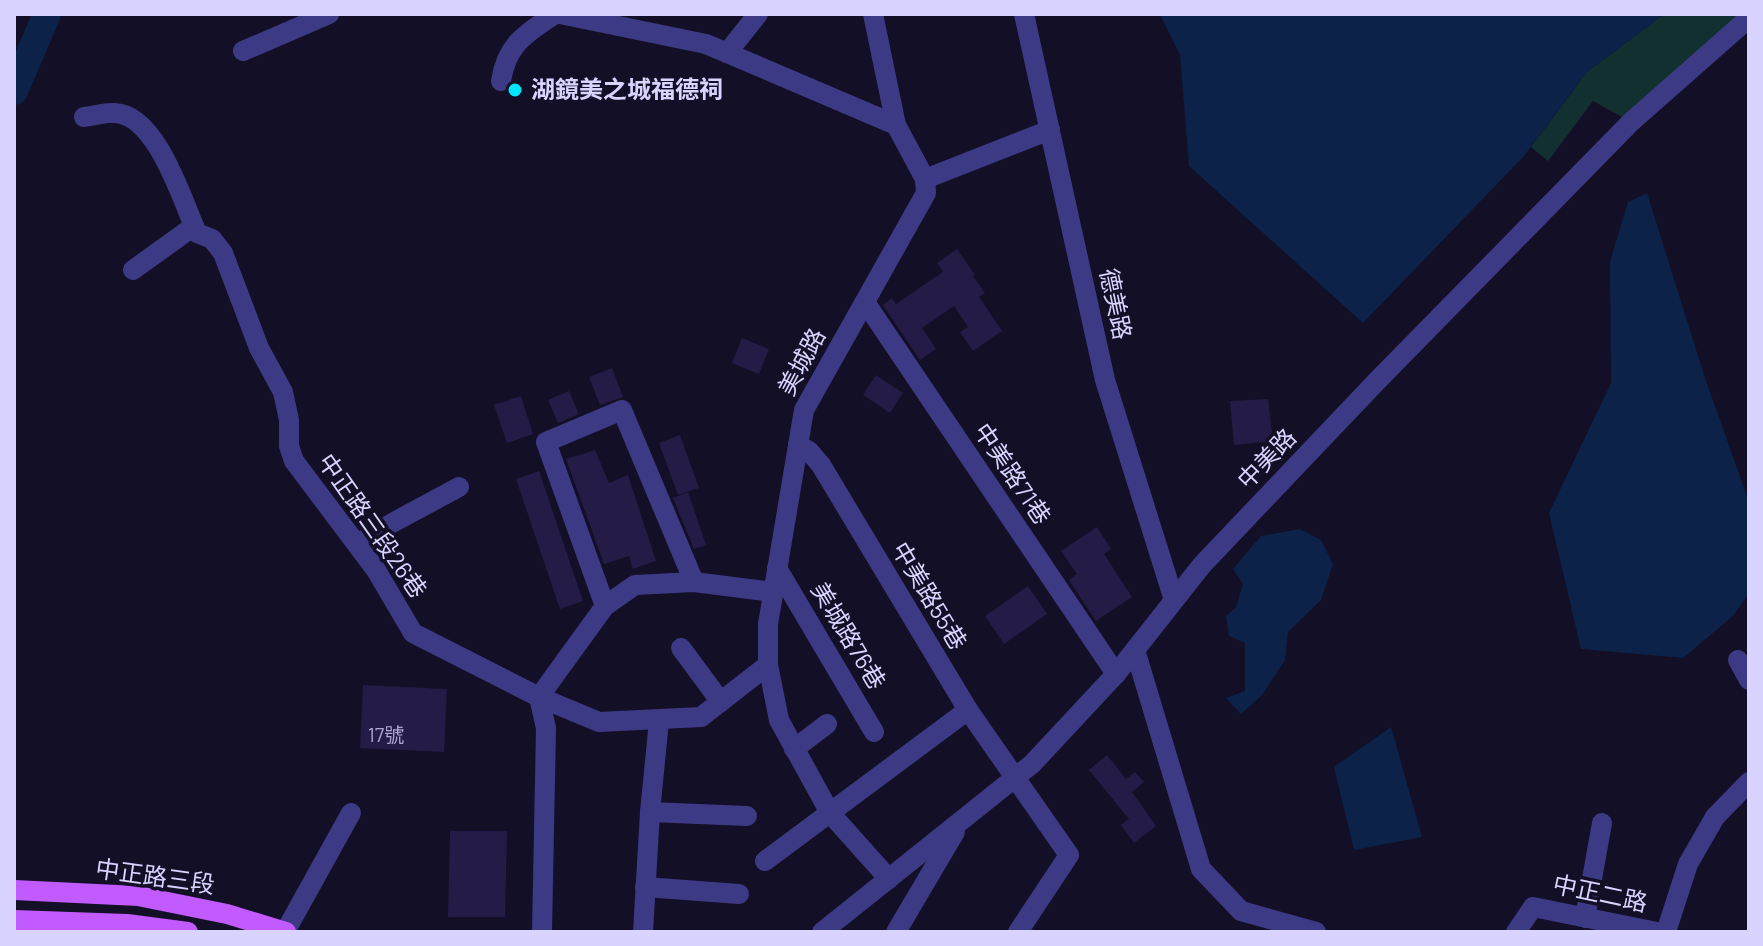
<svg xmlns="http://www.w3.org/2000/svg" width="1763" height="946" font-family="Barlow,'Noto Sans TC',sans-serif">
<style>
.green{fill:#12302f}
.water{fill:#0c2248}
.lines{fill:none;stroke-linecap:round;stroke-linejoin:round}
.river{stroke:#0c2248;stroke-width:28}
.building{fill:#241b47}
.minor{stroke:#3d3a85;stroke-width:20}
.major{stroke:#c25bff;stroke-width:20}
.poi-dot{fill:#00e5ff;stroke:#130f26;stroke-width:3}
.labels{text-anchor:middle;stroke-width:7;stroke-linejoin:round;paint-order:stroke}
.number-label{font-size:20px;fill:#aca6d1}
.poi-label{font-size:24px;font-weight:bold;fill:#d9d4ff;stroke:#130f26;text-anchor:start}
.street-label{font-size:24px;fill:#d9d4ff;stroke:#130f26}
</style>
<rect width="100%" height="100%" fill="#130f26"/>
<!-- green -->
<polygon class="green" points="1664,14 1749,14 1631,122 1593,101 1548,161 1531,147 1587,72"/>
<!-- water -->
<g class="water">
<polygon points="1160,14 1664,14 1587,72 1524,156 1363,323 1189,166 1180,55"/>
<polygon points="1647,193 1705,378 1749,502 1749,593 1733,616 1683,658 1581,649 1549,513 1611,383 1610,261 1628,202"/>
<polygon points="1300,529 1321,540 1333,564 1321,600 1288,632 1285,660 1262,695 1241,714 1226,698 1245,691 1245,643 1229,636 1226,616 1236,607 1243,584 1233,569 1261,536"/>
<polygon points="1391,727 1422,837 1354,850 1334,767"/>
</g>
<g class="lines">
<!-- river -->
<polyline class="river" points="14,91 47,14"/>
</g>
<!-- building -->
<g class="building">
<polygon points="957,249 975,275 973,276 985,293 979,297 1002,331 973,351 960,332 968,327 954,306 922,328 936,349 920,360 883,305 892,298 896,304 943,272 937,263"/>
<polygon points="742,338 769,349 759,374 732,363"/>
<polygon points="612,368 623,397 600,405 589,377"/>
<polygon points="876,375 903,393 890,413 863,395"/>
<polygon points="569,391 579,414 558,423 548,400"/>
<polygon points="521,396 533,434 507,443 494,405"/>
<polygon points="1268,399 1273,441 1234,445 1230,401"/>
<polygon points="680,435 699,488 678,495 659,443"/>
<polygon points="595,450 609,483 628,475 656,561 633,569 629,556 604,564 566,459"/>
<polygon points="539,471 583,601 560,609 516,479"/>
<polygon points="688,492 706,545 694,549 673,498"/>
<polygon points="1097,527 1111,549 1104,554 1132,597 1096,621 1069,580 1077,574 1061,551"/>
<polygon points="1028,586 1047,614 1004,644 985,616"/>
<polygon points="363,685 447,689 444,752 360,748"/>
<polygon points="1107,755 1126,779 1135,772 1144,782 1132,792 1156,826 1134,843 1121,825 1129,819 1089,770"/>
<polygon points="450,831 507,831 505,917 448,917"/>
</g>
<g class="lines">
<!-- minor -->
<g class="minor">
<polyline points="560,14 706,44 896,125"/>
<polyline points="873,14 896,125 925,179 926,193 804,410 768,624 768,665 779,720 830,813 889,879"/>
<polyline points="1024,14 1105,380 1174,600"/>
<polyline points="243,51 329,14"/>
<polyline points="727,53 758,14"/>
<path d="M501,81C507,43 526,34 555,14"/>
<path d="M84,117C94,116 106,112 115,113C157,115 182,200 197,233L212,239L223,253L259,348L283,392L289,420V446L294,461L376,570L413,633L539,697L599,722L701,717L768,665"/>
<polyline points="925,179 1050,130"/>
<polyline points="133,270 194,226"/>
<polyline points="865,302 1116,674"/>
<polyline points="798,445 809,451 821,465 968,710 1069,855 1018,932"/>
<polyline points="357,544 394,522 459,487"/>
<polyline points="777,568 874,732"/>
<polyline points="605,606 546,442 622,410 694,582"/>
<polyline points="681,648 721,702"/>
<polyline points="1135,650 1201,869 1241,911 1316,932"/>
<polyline points="1738,660 1749,680"/>
<polyline points="539,697 605,606 635,585 694,582 773,592"/>
<polyline points="539,697 546,728 542,932"/>
<polyline points="794,749 827,724"/>
<polyline points="650,812 747,816"/>
<polyline points="765,861 968,710"/>
<polyline points="645,887 739,894"/>
<polyline points="1585,918 1602,823"/>
<polyline points="285,932 351,813"/>
<polyline points="643,932 650,812 659,721"/>
<polyline points="822,932 1032,764 1116,674 1202,565 1376,382 1631,122 1749,18"/>
<polyline points="896,932 955,832"/>
<polyline points="1516,932 1533,907 1657,932"/>
<polyline points="1666,932 1688,864 1715,817 1749,782"/>
</g>
<!-- major -->
<g class="major">
<polyline points="14,890 138,896 227,914 286,932"/>
<polyline points="14,920 127,924 188,932"/>
</g>
</g>
<!-- markers -->
<circle class="poi-dot" cx="515" cy="90" r="8"/>
<g class="labels">
<!-- number labels -->
<g class="number-label">
<text x="386" y="742">17號</text>
</g>
<!-- poi labels -->
<g class="poi-label">
<text x="531" y="98">湖鏡美之城福德祠</text>
</g>
<!-- street labels -->
<g class="street-label">
<text transform="translate(1115 304) rotate(78)" y="8">德美路</text>
<text transform="translate(802 362) rotate(-62)" y="8">美城路</text>
<text transform="translate(1267 459) rotate(-46)" y="8">中美路</text>
<text transform="translate(1012 474) rotate(56)" y="8">中美路71巷</text>
<text transform="translate(372 526) rotate(55)" y="8">中正路三段26巷</text>
<text transform="translate(929 596) rotate(59)" y="8">中美路55巷</text>
<text transform="translate(848 636) rotate(59)" y="8">美城路76巷</text>
<text transform="translate(155 877) rotate(8)" y="8">中正路三段</text>
<text transform="translate(1600 894) rotate(12)" y="8">中正二路</text>
</g>
</g>
<!-- border -->
<rect width="1763" height="946" fill="none" stroke="#d9d4ff" stroke-width="32"/>
</svg>
